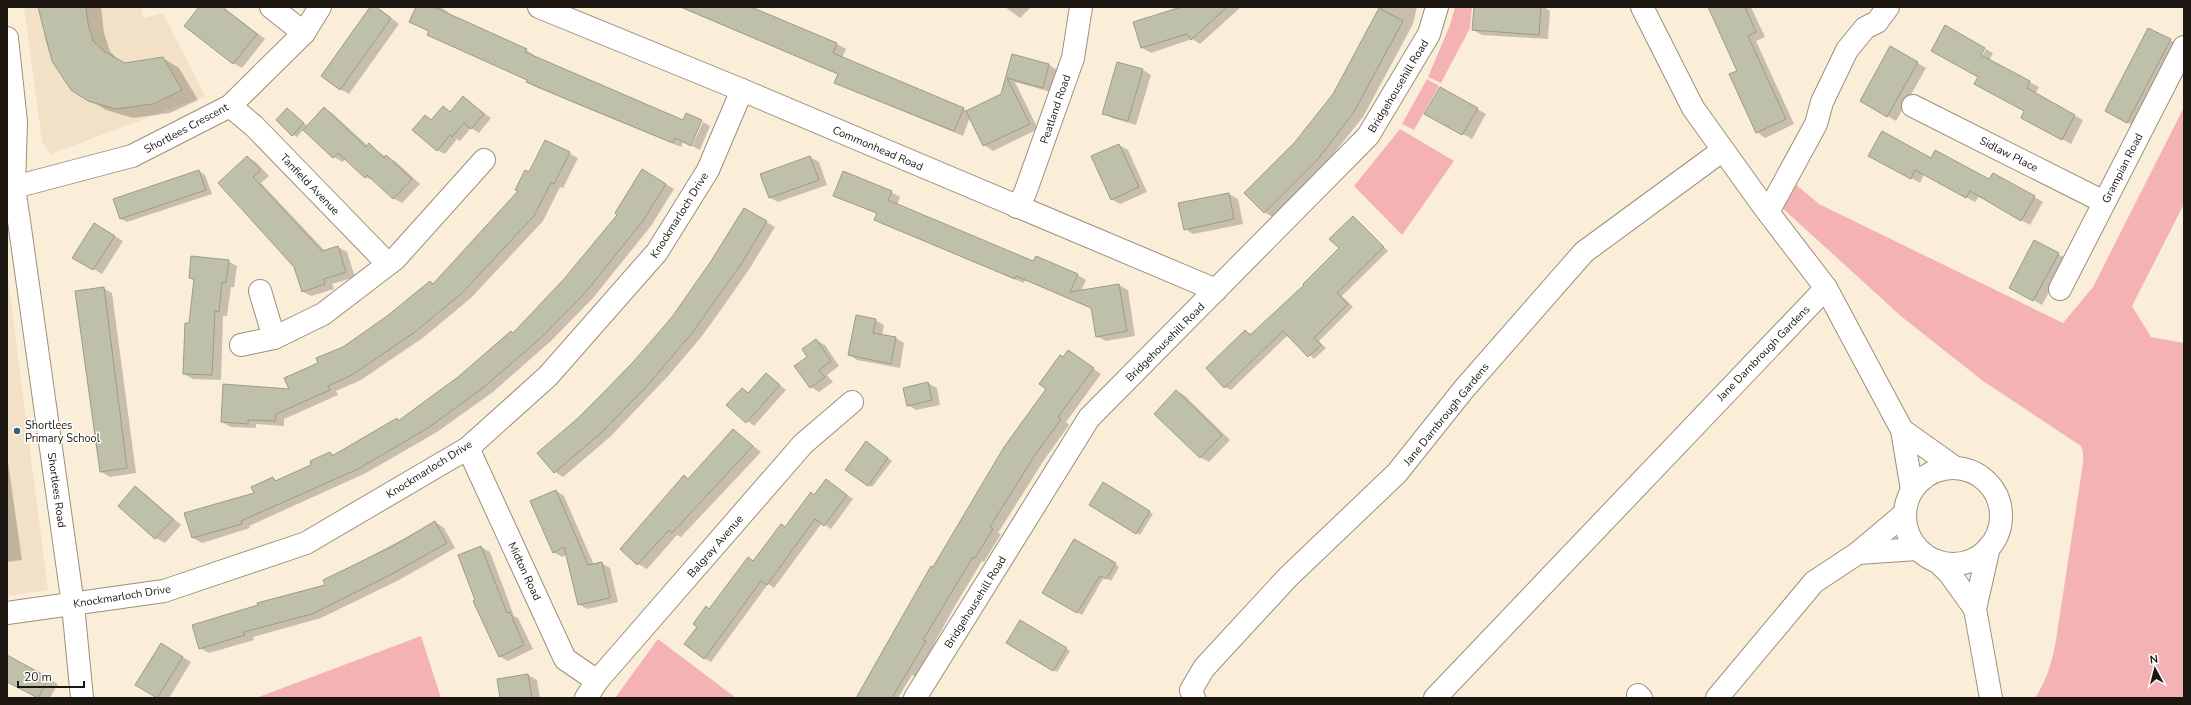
<svg xmlns="http://www.w3.org/2000/svg" width="2191" height="705" font-family="'Nunito Sans',sans-serif">
<style>
.built{fill:#f2e1c6}
.green{fill:#f5b2b5}
.shadow{fill:#0003}
.building{fill:#bfc0aa;stroke:#9b9c87}
.lines{fill:none;stroke-linecap:round;stroke-linejoin:round}
.minor-casing{stroke:#9c907d;stroke-width:24}
.minor{stroke:#fff;stroke-width:22}
.poi-dot{fill:#30627f;stroke:#fff;stroke-width:1.5}
.labels{text-anchor:middle;stroke-width:3;stroke-linejoin:round;paint-order:stroke}
.street-label{font-size:11px;fill:#1c1811;stroke:#fff}
.poi-label{font-size:11px;fill:#1c1811;stroke:#fff;text-anchor:start}
</style>
<rect width="100%" height="100%" fill="#fbeed9"/>
<!-- built -->
<g class="built">
<polygon points="24,7 141,7 143,18 163,13 205,96 51,154 42,142"/>
<polygon points="7,271 48,590 7,596"/>
</g>
<!-- green -->
<g class="green">
<polygon points="1455,7 1472,7 1470,28 1441,83 1428,77 1450,25"/>
<polygon points="1427,79 1439,86 1414,130 1402,124"/>
<path d="M2184,107V204L2132,306L2151,337L2184,343V698H2035C2047,680 2052,662 2056,640L2083,463V452L2081,446L1983,381L1902,317L1780,206L1794,183L1819,204L2063,323L2093,287Z"/>
<polygon points="1400,129 1454,161 1402,235 1354,186"/>
<polygon points="421,636 441,698 256,698"/>
<polygon points="658,639 736,698 615,698"/>
</g>
<!-- shadow -->
<g class="shadow">
<polygon points="40,7 101,7 104,33 110,51 120,62 125,64 163,58 179,68 198,100 170,113 133,118 106,110 89,100 52,61 45,38"/>
<polygon points="200,7 223,7 265,39 242,68 233,63"/>
<polygon points="371,7 381,10 399,24 349,94 340,89"/>
<polygon points="417,7 440,7 448,12 447,14 526,50 534,55 533,57 690,145 683,142 681,147 536,87 527,82 528,80 410,22"/>
<polygon points="679,7 750,7 837,44 846,49 842,58 968,111 1002,95 1013,55 1049,65 1057,70 1051,92 1015,82 1038,129 993,151 984,145 970,117 963,136 844,87 835,82 838,74"/>
<polygon points="1005,7 1031,7 1020,18"/>
<polygon points="1184,7 1241,7 1200,44 1192,39 1151,53 1142,48 1134,23"/>
<polygon points="1381,7 1417,7 1413,24 1363,117 1326,163 1273,217 1264,212 1296,143 1334,94"/>
<polygon points="1475,7 1544,7 1550,11 1548,39 1482,35 1473,30"/>
<polygon points="1709,7 1751,7 1765,37 1756,41 1794,124 1765,138 1757,132 1738,71"/>
<polygon points="2170,40 2179,45 2136,127 2115,116"/>
<polygon points="1891,48 1926,68 1896,121 1861,101"/>
<polygon points="1986,49 1993,53 1989,61 2039,87 2035,94 2083,120 2071,144 2031,122 2026,111 1979,77 1978,59 1980,60"/>
<polygon points="1143,70 1151,75 1136,125 1112,118 1103,113"/>
<polygon points="1440,88 1486,114 1472,139 1426,114"/>
<polygon points="463,97 491,118 479,133 471,128 460,141 457,139 445,154 437,150 425,116 432,120 443,107 451,112"/>
<polygon points="324,108 332,113 368,146 369,145 386,157 395,161 420,184 402,203 393,198 375,181 365,177 346,159 342,162 334,157 304,129 297,137 293,135 288,109 307,126"/>
<polygon points="703,122 710,126 700,150 692,146"/>
<polygon points="546,141 578,158 563,188 560,187 543,221 471,298 424,337 361,380 336,391 338,395 284,419 284,426 256,424 256,428 231,427 222,422 291,390 319,364 388,317 430,282 435,284 519,191"/>
<polygon points="1119,145 1128,150 1147,192 1120,204 1111,199"/>
<polygon points="1870,155 1931,159 1990,180 1993,174 2043,202 2030,225 1979,196 1975,202 1924,174 1920,183"/>
<polygon points="247,157 256,162 269,176 261,183 325,251 338,247 347,252 355,277 332,284 334,289 311,296 302,291 295,267 219,183"/>
<polygon points="810,157 819,162 827,185 778,202 769,197"/>
<polygon points="199,171 205,175 212,194 127,222 121,219"/>
<polygon points="651,175 674,189 651,226 593,298 551,341 493,392 437,432 366,473 249,526 250,528 202,543 193,538 255,493 273,478 277,481 313,465 330,453 335,455 397,420 399,421 459,378 513,334 565,280"/>
<polygon points="891,192 900,197 897,205 1034,262 1036,257 1078,275 1086,280 1081,291 1119,285 1128,290 1135,336 1106,341 1097,336 1092,308 1025,280 1024,283 883,224 875,219 877,214 834,195"/>
<polygon points="1229,194 1238,199 1243,224 1193,234 1185,229"/>
<polygon points="744,209 775,227 750,268 723,307 702,336 669,375 610,437 563,477 555,472 578,419 635,361 673,317 712,262"/>
<polygon points="1353,217 1388,251 1342,296 1353,307 1319,341 1326,348 1314,359 1288,335 1231,390 1225,387 1245,331 1251,334 1306,285 1340,248"/>
<polygon points="103,229 123,241 102,274 74,257"/>
<polygon points="2058,254 2067,259 2042,305 2019,292"/>
<polygon points="228,261 237,266 234,287 231,287 227,316 223,316 221,380 193,379 184,374 195,281 190,278"/>
<polygon points="103,288 112,293 136,473 110,477 101,472"/>
<polygon points="875,320 884,325 882,335 896,338 904,343 900,368 857,360 849,355"/>
<polygon points="816,340 825,345 839,366 827,375 833,382 819,392 811,387 808,357"/>
<polygon points="1068,351 1101,374 1066,422 1069,425 1044,460 998,533 1001,534 984,562 982,561 956,604 916,677 912,675 898,698 857,698 933,568 1048,389"/>
<polygon points="766,374 786,390 754,426 728,405 742,389 749,393"/>
<polygon points="928,383 937,388 940,405 916,410 908,405"/>
<polygon points="1177,391 1185,396 1230,440 1209,462 1200,457"/>
<polygon points="733,430 761,452 681,537 677,535 647,569 638,564 622,549 684,476 689,479"/>
<polygon points="871,445 892,461 872,487 868,485"/>
<polygon points="7,455 22,560 7,562"/>
<polygon points="826,480 853,499 831,529 822,523 774,588 768,584 711,662 704,658 709,610 748,558 754,562 815,496"/>
<polygon points="1104,484 1153,514 1140,535 1091,505"/>
<polygon points="135,488 144,493 181,525 165,543 156,538 119,506"/>
<polygon points="556,491 564,496 594,565 601,563 610,568 618,602 587,609 579,604 567,555 562,557 553,552"/>
<polygon points="435,522 444,528 455,548 399,580 321,618 253,637 254,640 209,653 200,648 326,585 324,581"/>
<polygon points="1075,540 1119,567 1111,581 1104,577 1082,615 1043,592"/>
<polygon points="481,547 490,552 514,616 518,618 533,649 508,661 499,656 476,600"/>
<polygon points="1020,621 1070,651 1057,672 1008,643"/>
<polygon points="162,645 191,662 169,698 159,698 137,685"/>
<polygon points="7,656 58,684 50,698 37,698 7,681"/>
<polygon points="528,675 537,680 540,698 501,698"/>
</g>
<!-- building -->
<g class="building">
<polygon points="38,7 86,7 88,23 93,41 105,52 125,63 163,57 182,90 153,104 115,109 88,101 71,90 52,61"/>
<polygon points="199,7 222,7 257,34 233,64 184,26"/>
<polygon points="370,7 376,7 391,18 340,90 321,76"/>
<polygon points="416,7 434,7 527,49 525,52 683,120 686,113 702,120 691,146 675,138 673,143 578,104 526,82 527,80 427,35 429,31 409,22"/>
<polygon points="681,7 751,7 837,43 833,53 964,108 954,131 834,83 838,74"/>
<polygon points="1181,7 1227,7 1191,40 1187,34 1141,48 1133,22"/>
<polygon points="1474,7 1541,7 1539,35 1472,30"/>
<polygon points="1708,7 1745,7 1756,32 1748,36 1786,119 1756,133 1729,74 1737,71"/>
<polygon points="1379,8 1403,21 1354,112 1318,159 1264,213 1244,193 1295,142 1333,94"/>
<polygon points="1945,25 1985,48 1981,55 2030,81 2027,88 2075,115 2062,140 2021,118 2024,111 1974,84 1978,77 1931,51"/>
<polygon points="2148,28 2171,39 2127,123 2105,111"/>
<polygon points="1890,46 1918,62 1887,117 1860,101"/>
<polygon points="1012,54 1049,64 1043,88 1007,78 1030,124 983,146 966,111 1001,94"/>
<polygon points="1117,62 1143,69 1128,121 1102,114"/>
<polygon points="1440,87 1478,108 1462,135 1424,114"/>
<polygon points="463,96 484,114 471,129 464,123 452,137 450,135 437,151 412,130 425,115 431,120 443,106 450,112"/>
<polygon points="324,107 366,147 369,143 384,158 386,155 412,179 393,199 367,175 365,178 338,153 333,158 303,130"/>
<polygon points="287,108 304,123 292,136 276,120"/>
<polygon points="1882,131 1931,158 1935,150 1989,179 1993,173 2035,196 2021,221 1970,191 1966,198 1915,170 1911,179 1868,156"/>
<polygon points="545,140 570,152 554,184 551,183 534,216 462,293 415,332 352,375 328,386 330,390 276,414 275,421 248,420 248,424 221,422 223,384 289,389 284,378 318,363 316,358 343,347 387,316 430,281 433,284 518,191 515,190 525,170 529,172"/>
<polygon points="1119,144 1139,187 1111,200 1091,156"/>
<polygon points="247,156 261,170 253,177 322,251 338,246 346,272 324,279 325,284 302,292 294,267 218,183"/>
<polygon points="810,156 819,180 769,198 760,174"/>
<polygon points="642,169 666,184 642,222 585,293 542,337 484,387 428,428 358,469 241,521 242,524 192,538 184,513 254,493 251,487 273,477 275,481 311,465 310,461 330,452 332,456 397,418 398,421 458,377 511,331 513,333 564,279 617,215 615,213"/>
<polygon points="199,170 206,190 120,219 113,199"/>
<polygon points="843,171 892,191 888,200 1033,261 1036,256 1078,274 1070,292 1119,284 1127,331 1096,337 1091,308 1016,276 1015,279 874,220 877,213 833,196"/>
<polygon points="1229,193 1234,219 1184,230 1178,203"/>
<polygon points="744,208 767,221 742,263 714,302 693,332 646,387 601,433 554,473 537,453 577,419 605,391 634,361 672,317 711,261"/>
<polygon points="1353,216 1384,247 1337,293 1348,304 1314,338 1321,345 1308,357 1283,331 1224,388 1206,368 1245,330 1250,335 1304,285 1303,284 1339,248 1329,239"/>
<polygon points="94,223 115,236 93,270 72,258"/>
<polygon points="2034,240 2059,253 2033,301 2009,288"/>
<polygon points="191,256 229,260 226,283 222,282 219,312 215,311 212,375 183,374 185,323 189,323 194,279 189,278"/>
<polygon points="104,287 127,468 100,472 75,291"/>
<polygon points="856,315 876,319 873,333 896,337 891,364 848,355"/>
<polygon points="816,339 831,361 819,370 825,377 810,388 794,366 807,357 802,349"/>
<polygon points="1068,350 1094,368 1058,417 1061,419 1035,455 990,527 993,529 975,558 973,557 947,600 923,640 926,641 892,698 856,698 931,566 933,567 1004,447 1046,389 1039,384 1060,355 1063,357"/>
<polygon points="766,373 780,385 746,423 726,405 742,388 748,393"/>
<polygon points="928,382 932,400 907,406 903,388"/>
<polygon points="1176,390 1222,435 1200,458 1154,414"/>
<polygon points="733,429 753,446 672,533 669,530 637,565 620,549 684,475 688,479"/>
<polygon points="866,441 888,458 868,486 845,470"/>
<polygon points="826,479 847,495 824,526 815,519 767,585 761,581 704,659 684,644 697,627 693,624 706,606 709,609 748,557 753,561 781,524 785,527 811,492 814,495"/>
<polygon points="1103,482 1150,511 1136,534 1089,505"/>
<polygon points="135,486 173,519 155,539 118,506"/>
<polygon points="556,490 588,565 602,562 610,598 578,605 564,547 553,553 530,501"/>
<polygon points="435,521 447,543 390,575 312,614 244,632 245,635 199,649 192,625 258,605 257,603 325,585 323,580 393,546"/>
<polygon points="1074,539 1116,563 1106,579 1100,576 1077,613 1042,593"/>
<polygon points="481,546 507,613 510,612 524,645 499,657 473,601 475,600 458,555"/>
<polygon points="1020,620 1067,648 1053,671 1006,643"/>
<polygon points="161,643 183,657 157,698 135,685"/>
<polygon points="7,655 49,678 38,698 7,682"/>
<polygon points="528,674 532,698 500,698 497,679"/>
</g>
<g class="lines">
<!-- minor casing -->
<g class="minor-casing">
<g id="minor">
<polyline points="271,7 304,33"/>
<polyline points="539,7 742,90 1216,290"/>
<polyline points="1642,7 1693,108 1764,207 1826,288 1902,430 1912,490"/>
<polyline points="7,38 16,122 14,185"/>
<polyline points="230,106 254,126 388,264"/>
<polyline points="1913,106 2104,202"/>
<polyline points="7,169 14,188 19,221 73,605 82,698"/>
<polyline points="7,189 132,156 230,106 304,33 320,7"/>
<polyline points="1017,207 1025,193 1073,58 1081,7"/>
<polyline points="1768,212 1816,124 1822,102 1847,50 1865,28 1877,22 1888,7"/>
<polyline points="2060,289 2184,47"/>
<polyline points="260,291 274,338"/>
<polyline points="241,345 274,338 323,314 395,259 484,160"/>
<polyline points="1902,430 1954,467"/>
<polyline points="468,448 565,659 597,681"/>
<circle cx="1953" cy="516" r="48"/>
<polyline points="1989,547 1975,609 1991,698"/>
<polyline points="1858,553 1917,549"/>
<polyline points="1937,561 1950,574 1975,609"/>
<polyline points="7,613 164,591 306,543 468,448 548,376 657,252 708,170 742,90"/>
<polyline points="1638,695 1641,698"/>
<polyline points="586,698 597,681 803,444 852,402"/>
<polyline points="915,698 1089,418 1368,136 1429,34 1437,7"/>
<polyline points="1194,698 1191,690 1204,668 1288,577 1397,473 1464,389 1584,252 1723,150"/>
<polyline points="1435,698 1826,288"/>
<polyline points="1717,698 1814,582 1858,553 1904,514"/>
</g>
</g>
<!-- minor -->
<use href="#minor" class="minor"/>
</g>
<!-- markers -->
<circle class="poi-dot" cx="17" cy="431" r="4"/>
<g class="labels">
<!-- street labels -->
<g class="street-label">
<text transform="translate(1398 86) rotate(-59)" y="4">Bridgehousehill Road</text>
<text transform="translate(1055 109) rotate(-71)" y="4">Peatland Road</text>
<text transform="translate(186 128) rotate(-28)" y="4">Shortlees Crescent</text>
<text transform="translate(878 148) rotate(23)" y="4">Commonhead Road</text>
<text transform="translate(2009 154) rotate(27)" y="4">Sidlaw Place</text>
<text transform="translate(2122 168) rotate(-63)" y="4">Grampian Road</text>
<text transform="translate(310 184) rotate(46)" y="4">Tanfield Avenue</text>
<text transform="translate(679 215) rotate(-58)" y="4">Knockmarloch Drive</text>
<text transform="translate(1165 342) rotate(-45)" y="4">Bridgehousehill Road</text>
<text transform="translate(1763 353) rotate(-46)" y="4">Jane Darnbrough Gardens</text>
<text transform="translate(1446 414) rotate(-51)" y="4">Jane Darnbrough Gardens</text>
<text transform="translate(429 469) rotate(-32)" y="4">Knockmarloch Drive</text>
<text transform="translate(57 490) rotate(82)" y="4">Shortlees Road</text>
<text transform="translate(715 546) rotate(-49)" y="4">Balgray Avenue</text>
<text transform="translate(525 571) rotate(65)" y="4">Midton Road</text>
<text transform="translate(122 596) rotate(-9)" y="4">Knockmarloch Drive</text>
<text transform="translate(975 602) rotate(-58)" y="4">Bridgehousehill Road</text>
</g>
<!-- poi labels -->
<g class="poi-label">
<text x="25" y="429">Shortlees<tspan x="25" dy="13">Primary School</tspan></text>
</g>
</g>
<!-- border -->
<rect width="2191" height="705" fill="none" stroke="#1c1811" stroke-width="16"/>
<!-- north arrow -->
<g transform="translate(2155 669) rotate(353)" stroke="#ffffff" stroke-width="3" paint-order="stroke">
<path d="M0-3L7 15L0 10L-7 15Z" fill="#1c1811"/>
<text y="-6" font-size="11" font-weight="bold" text-anchor="middle" fill="#1c1811">N</text>
</g>
<!-- scale -->
<path d="M18 681v6h66v-6" fill="none" stroke="#1c1811" stroke-width="2"/>
<text x="24" y="681" font-size="12" fill="#1c1811" stroke="#ffffff" stroke-width="3" paint-order="stroke">20 m</text>
</svg>
